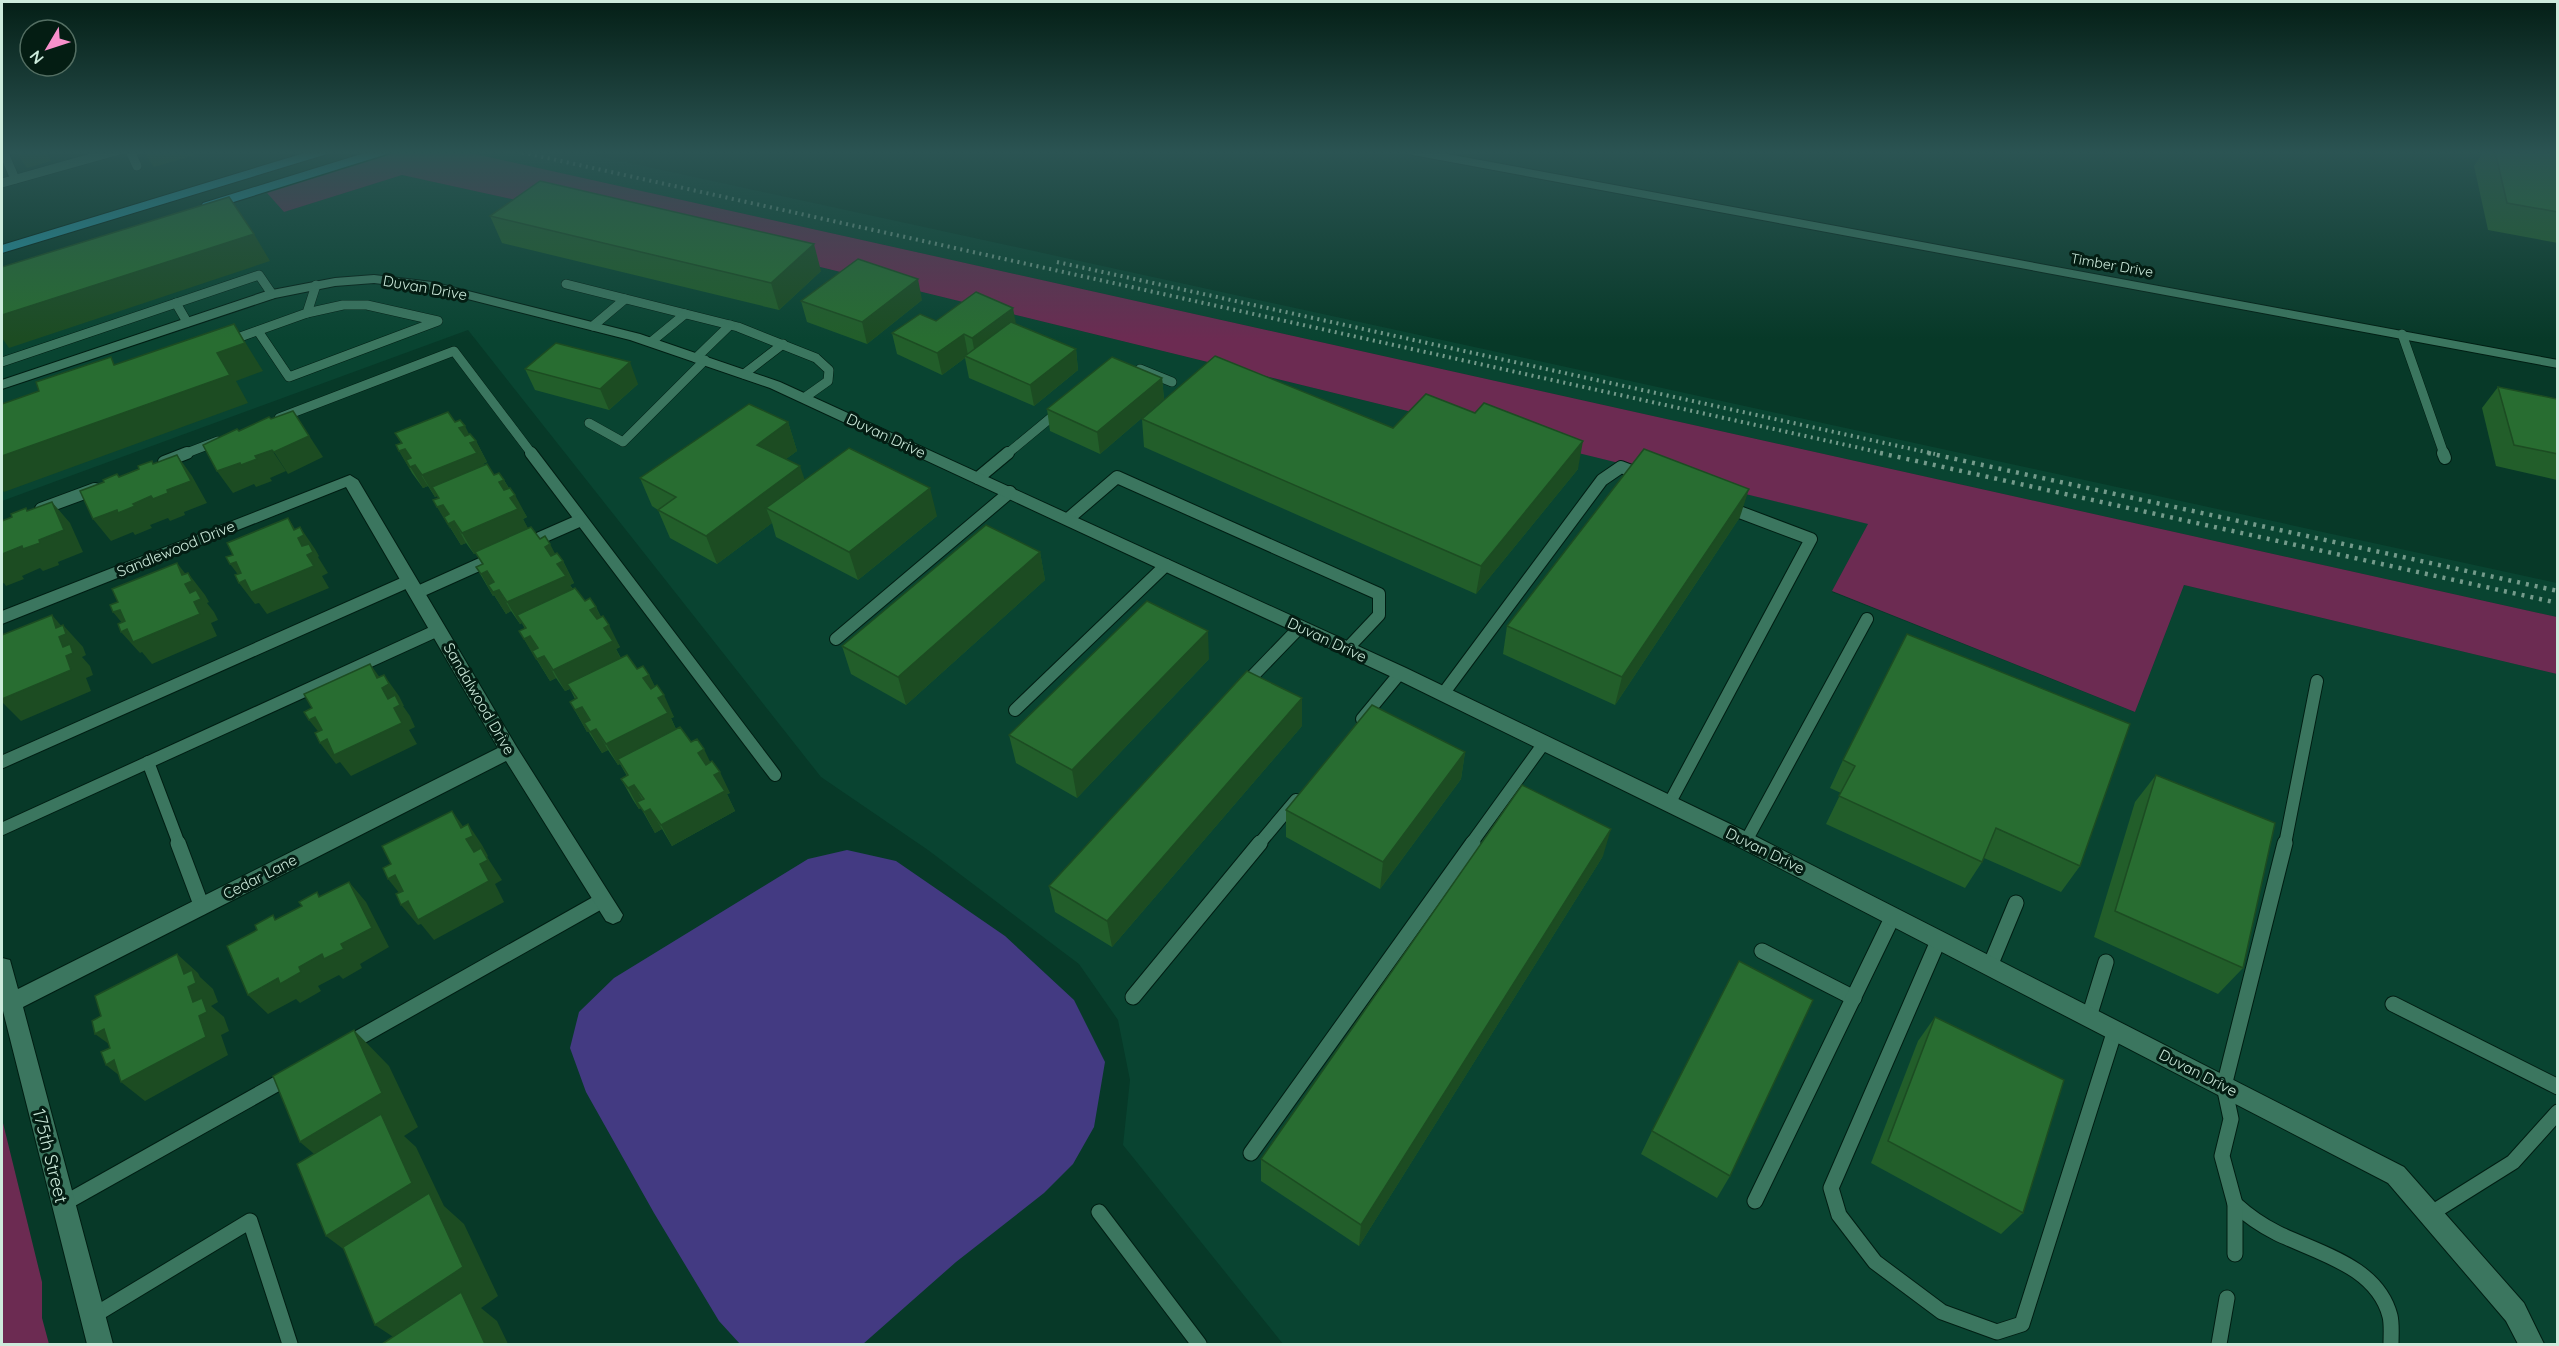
<svg xmlns="http://www.w3.org/2000/svg" width="2559" height="1346" font-family="Quicksand,sans-serif">
<style>
.built{fill:#094431}
.green{fill:#6c2b52}
.water{fill:#433a82}
.lines{fill:none;stroke-linecap:round;stroke-linejoin:round}
.lane-far2-casing{stroke:#001e13;stroke-width:10}
.lane-far1-casing{stroke:#001e13;stroke-width:14}
.lane-casing{stroke:#001e13;stroke-width:17}
.street-casing{stroke:#001e13;stroke-width:2}
.primary-casing{stroke:#001e13;stroke-width:2}
.lane-far2{stroke:#3b765f;stroke-width:9}
.lane-far1{stroke:#3b765f;stroke-width:12}
.lane{stroke:#3b765f;stroke-width:15}
.street{fill:#3b765f;fill-rule:evenodd}
.primary{fill:#2695a6;fill-rule:evenodd}
.rail-far1{stroke:#749b8b;stroke-width:4;stroke-dasharray:2 4.5;stroke-linecap:butt}
.rail{stroke:#749b8b;stroke-width:4.5;stroke-dasharray:3 6;stroke-linecap:butt}
.wall{fill:#225e2a}
.shaded-wall{fill:#1c4c22}
.building{fill:#286d31;stroke:#1c4c22;stroke-width:1.5}
.labels{text-anchor:middle;stroke-width:6;stroke-linejoin:round;paint-order:stroke}
.far-street-label{font-size:14px;fill:#cdebdc;stroke:#041d13}
.street-label{font-size:15px;fill:#cdebdc;stroke:#041d13}
.near-street-label{font-size:18px;fill:#cdebdc;stroke:#041d13}
</style>
<rect width="100%" height="100%" fill="#073928"/>
<!-- built -->
<g class="built">
<polygon points="462,151 575,151 2557,583 2557,617"/>
<polygon points="402,175 812,265 1869,524 1832,592 2135,712 2184,585 2557,674 2557,1344 1283,1344 1123,1145 1130,1080 1118,1020 1079,964 928,850 821,777 468,330 2,501 2,275 267,193 284,212"/>
</g>
<!-- green -->
<g class="green">
<polygon points="402,151 462,151 2557,617 2557,674 2184,585 2135,712 1832,591 1868,524 812,265 402,175 284,212 267,193"/>
<polygon points="2,1119 42,1282 42,1318 49,1344 2,1344"/>
</g>
<!-- water -->
<polygon class="water" points="847,850 896,861 1005,936 1074,1000 1105,1062 1094,1127 1073,1164 1044,1193 956,1262 863,1344 740,1344 719,1321 654,1213 586,1092 570,1048 579,1012 614,978 808,859"/>
<g class="lines">
<!-- lane-far2 casing -->
<g class="lane-far2-casing">
<g id="lane-far2">
<polyline points="3,151 15,179"/>
<polyline points="130,151 137,166"/>
<polyline points="2,183 116,151"/>
<polyline points="566,284 738,327 816,358 829,370 828,381 804,398"/>
<polyline points="176,303 187,322"/>
<polyline points="593,326 625,299"/>
<polyline points="258,331 289,377 438,321 367,305 343,305 307,313"/>
<polyline points="2402,334 2444,454"/>
<polyline points="229,341 307,313 316,285"/>
<polyline points="651,342 685,314"/>
<polyline points="696,358 730,325"/>
<polyline points="2,362 259,275 272,294"/>
<polyline points="1140,369 1172,382"/>
<polyline points="744,374 783,344"/>
<polyline points="279,418 454,351 532,454"/>
<polyline points="589,423 623,442 705,360"/>
<polyline points="184,454 218,441"/>
<polyline points="1007,454 1059,411"/>
</g>
</g>
<!-- lane-far1 casing -->
<g class="lane-far1-casing">
<g id="lane-far1">
<polyline points="531,453 775,775"/>
<polyline points="2443,453 2445,458"/>
<polyline points="164,462 187,453"/>
<polyline points="978,478 1008,453"/>
<polyline points="41,509 95,489"/>
<polyline points="1068,519 1117,477 1379,594 1379,615 1347,649"/>
<polyline points="524,545 581,520"/>
<polyline points="416,593 494,558"/>
<polyline points="836,639 1010,492"/>
<polyline points="1244,685 1300,627"/>
<polyline points="1443,694 1602,480 1621,467 1642,475"/>
<polyline points="1015,710 1166,565"/>
<polyline points="1362,719 1400,673"/>
<polyline points="2,762 409,581"/>
<polyline points="148,762 179,844"/>
<polyline points="1669,804 1811,539 1726,507"/>
<polyline points="2,829 438,630"/>
<polyline points="1746,841 1867,619"/>
<polyline points="1259,844 1296,800"/>
<polyline points="1471,844 1544,743"/>
<polyline points="2285,844 2317,681"/>
</g>
</g>
<!-- lane casing -->
<g class="lane-casing">
<g id="lane">
<polyline points="178,843 202,907"/>
<polyline points="1939,939 1831,1188 1839,1215 1875,1262 1942,1312 1997,1332 2022,1324 2115,1030"/>
<polyline points="1762,951 1854,998"/>
<polyline points="1990,966 2016,903"/>
<polyline points="1133,997 1260,843"/>
<polyline points="2393,1004 2558,1087"/>
<polyline points="2089,1017 2106,962"/>
<polyline points="346,1045 603,900"/>
<polyline points="1251,1153 1473,843"/>
<polyline points="1755,1201 1893,916"/>
<polyline points="63,1204 289,1077"/>
<path d="M2235,1204C2248,1216 2261,1225 2277,1233C2318,1253 2377,1266 2390,1316C2392,1324 2391,1335 2391,1344"/>
<polyline points="1099,1212 1199,1344"/>
<polyline points="2430,1214 2513,1162 2558,1112"/>
<polyline points="2235,1254 2235,1204 2222,1156 2231,1119 2224,1086 2285,843"/>
<polyline points="93,1316 250,1221 290,1344"/>
<polyline points="2219,1344 2227,1298"/>
</g>
</g>
<!-- street casing -->
<g class="street-casing">
<g id="street">
<polygon points="1407,151 1431,151 2558,360 2558,368 1413,155"/>
<polygon points="374,275 432,282 640,334 780,382 1406,668 1753,835 2404,1167 2524,1303 2544,1344 2518,1344 2506,1321 2388,1183 1739,847 1394,678 770,388 630,340 432,290 374,283 335,286 275,298 2,389 2,380 267,291 335,278"/>
<polygon points="350,475 358,480 516,746 623,915 620,921 613,924 606,921 506,761 23,1007 113,1344 87,1344 2,1007 2,958 10,960 18,989 498,748 346,487 2,624 2,611"/>
</g>
</g>
<!-- primary casing -->
<g class="primary-casing">
<g id="primary">
<polygon points="311,151 329,151 327,154 2,253 2,245"/>
<polygon points="371,151 389,151 387,154 211,209 203,209 201,206 203,203"/>
</g>
</g>
<!-- lane-far2 -->
<use href="#lane-far2" class="lane-far2"/>
<!-- lane-far1 -->
<use href="#lane-far1" class="lane-far1"/>
<!-- lane -->
<use href="#lane" class="lane"/>
<!-- street -->
<use href="#street" class="street"/>
<!-- primary -->
<use href="#primary" class="primary"/>
<!-- rail-far1 -->
<g class="rail-far1">
<polyline points="516,151 1887,454"/>
<polyline points="1057,262 1935,454"/>
</g>
<!-- rail -->
<g class="rail">
<polyline points="1880,453 2558,603"/>
<polyline points="1928,453 2558,591"/>
</g>
</g>
<!-- wall -->
<g class="wall">
<polygon points="2484,151 2558,151 2558,243 2488,230 2474,166"/>
<polygon points="490,216 821,271 779,310 502,243"/>
<polygon points="922,300 867,344 807,322 801,301"/>
<polygon points="936,321 1016,324 1076,349 1078,370 1034,406 969,378 965,358 942,375 897,354 892,333"/>
<polygon points="525,369 638,384 609,410 535,390"/>
<polygon points="1162,378 1164,399 1100,454 1050,431 1047,409"/>
<polygon points="2498,387 2557,399 2557,480 2496,466 2482,408"/>
<polygon points="1142,419 1393,428 1578,469 1476,594 1144,447"/>
<polygon points="455,422 476,441 487,462 483,464 494,475 504,480 527,517 523,519 528,529 563,561 574,583 570,585 573,589 585,601 596,607 601,617 620,647 616,649 621,658 637,669 649,675 655,687 674,717 671,718 676,729 710,762 730,793 727,794 735,811 672,846 662,829 655,833 641,808 639,809 633,800 621,779 627,776 620,764 618,765 608,750 602,753 588,731 587,732 582,723 570,702 575,699 570,689 565,691 556,678 550,681 519,631 525,629 522,623 520,624 511,611 506,614 494,595 493,596 476,567 482,564 476,553 474,554 466,543 461,545 433,500 438,498 437,496 435,497 428,486 423,488 412,473 396,445 401,443 395,433"/>
<polygon points="788,422 797,451 786,459 805,480 937,516 858,580 776,537 772,523 717,564 670,538 658,510 652,506 640,478"/>
<polygon points="1740,517 1615,705 1503,654 1507,626"/>
<polygon points="1040,552 1045,580 906,705 851,674 842,646"/>
<polygon points="1209,659 1077,798 1016,763 1009,735"/>
<polygon points="1302,726 1112,947 1055,912 1049,886"/>
<polygon points="1465,752 1461,779 1380,889 1286,837 1286,810"/>
<polygon points="1843,760 2080,866 2061,892 1984,858 1982,862 1965,888 1826,824 1841,793 1830,788"/>
<polygon points="2156,775 2243,968 2218,994 2094,937 2135,802"/>
<polygon points="1603,856 1359,1246 1261,1181 1261,1159"/>
<polygon points="1935,1017 2023,1213 2001,1234 1871,1163 1918,1041"/>
<polygon points="1652,1131 1730,1176 1717,1198 1641,1154"/>
</g>
<!-- shaded-wall -->
<g class="shaded-wall">
<polygon points="29,151 46,151 51,161 27,168 17,154"/>
<polygon points="156,151 192,151 195,155 154,167 145,154"/>
<polygon points="254,234 270,261 9,348 2,338 2,315"/>
<polygon points="814,244 821,271 779,310 771,283"/>
<polygon points="918,279 922,300 867,344 862,322"/>
<polygon points="1013,308 1017,329 976,359 972,338"/>
<polygon points="234,324 263,371 236,381 248,403 4,492 2,489 2,456 217,353"/>
<polygon points="964,334 968,355 965,356 965,358 942,375 937,353"/>
<polygon points="1076,349 1078,370 1034,406 1030,385"/>
<polygon points="630,362 638,384 609,410 600,389"/>
<polygon points="1162,378 1164,399 1100,454 1097,432"/>
<polygon points="293,411 323,457 288,474 274,452"/>
<polygon points="788,422 797,451 767,473 757,445"/>
<polygon points="465,426 473,442 476,441 487,462 483,464 489,474 435,497 422,475 459,428"/>
<polygon points="1583,441 1578,469 1476,594 1481,566"/>
<polygon points="405,449 414,465 415,465 428,486 423,488 406,460 412,473 399,451"/>
<polygon points="272,450 286,471 270,478 272,481 256,487 254,484 233,493 217,471"/>
<polygon points="177,455 192,476 207,503 184,512 185,515 170,521 168,518 150,525 152,528 135,535 133,532 111,541 93,519 167,490"/>
<polygon points="800,466 810,495 766,508 772,523 717,564 706,536"/>
<polygon points="504,480 513,496 515,495 527,517 523,519 529,530 474,554 462,533 499,482"/>
<polygon points="930,488 937,516 858,580 849,552"/>
<polygon points="1749,489 1740,517 1615,705 1622,677"/>
<polygon points="52,502 70,523 83,552 58,562 59,565 43,571 40,568 22,576 24,579 6,586 4,583 2,584 2,554 39,540"/>
<polygon points="443,505 454,521 466,543 461,545 444,517 450,528 450,529 437,507"/>
<polygon points="288,518 300,537 300,527 315,549 319,556 318,557 328,573 322,576 329,588 267,614 259,603 255,604 239,583 243,581 230,564 236,562 302,546"/>
<polygon points="550,544 560,563 563,561 574,583 570,585 577,597 517,615 522,623 520,624 507,602 545,547"/>
<polygon points="1040,552 1045,580 906,705 898,677"/>
<polygon points="177,563 191,581 188,573 205,595 209,602 207,603 214,612 218,620 211,623 217,636 152,664 142,652 140,653 121,632 127,629 113,612 185,584"/>
<polygon points="487,571 498,590 499,590 511,611 506,614 488,585 494,595 493,596 481,574"/>
<polygon points="596,607 606,627 609,625 620,647 616,649 623,663 565,691 553,670 590,610"/>
<polygon points="52,615 64,629 63,625 83,647 86,655 82,657 90,666 93,675 86,678 91,691 21,721 2,702 2,692 59,637"/>
<polygon points="1208,631 1209,659 1077,798 1072,770"/>
<polygon points="530,636 542,657 544,656 556,678 550,681 532,651 537,660 536,660 524,639"/>
<polygon points="370,664 386,686 384,675 399,696 404,706 403,706 410,716 415,727 409,730 417,744 351,776 340,762 336,764 320,743 325,740 309,720 315,717 388,699"/>
<polygon points="649,675 660,696 654,699 643,678"/>
<polygon points="664,695 674,717 671,718 678,734 618,765 606,744 658,698"/>
<polygon points="1302,698 1302,726 1112,947 1107,921"/>
<polygon points="582,707 594,729 587,732 575,710"/>
<polygon points="596,729 608,750 602,753 590,732"/>
<polygon points="704,749 714,770 708,774 698,753"/>
<polygon points="1465,752 1461,779 1380,889 1383,862"/>
<polygon points="720,772 730,793 727,794 735,811 672,846 661,825 714,775"/>
<polygon points="634,785 646,806 639,809 628,788"/>
<polygon points="650,809 662,829 655,833 644,812"/>
<polygon points="452,811 467,832 468,824 482,845 488,856 487,857 502,880 495,884 504,902 434,940 421,924 418,925 401,905 466,839"/>
<polygon points="1611,829 1603,856 1359,1246 1361,1225"/>
<polygon points="395,875 412,895 404,899 388,879"/>
<polygon points="349,882 366,902 389,947 360,964 362,968 343,979 339,975 318,986 321,991 300,1003 296,999 268,1014 248,995 341,944"/>
<polygon points="177,954 198,973 200,977 213,989 218,1002 211,1006 224,1017 229,1031 221,1035 228,1055 145,1101 121,1082 125,1080 106,1065 193,1002"/>
<polygon points="104,1029 120,1052 95,1034"/>
<polygon points="354,1030 389,1066 418,1127 404,1136 416,1147 444,1206 464,1224 498,1296 481,1308 497,1321 508,1344 404,1344 375,1325 366,1266 326,1236 339,1175 300,1142"/>
</g>
<!-- building -->
<g class="building">
<polygon points="16,151 29,151 17,154"/>
<polygon points="143,151 156,151 145,154"/>
<polygon points="2495,151 2558,151 2558,212 2507,203"/>
<polygon points="540,181 814,244 771,283 490,216"/>
<polygon points="229,197 254,234 2,315 2,267"/>
<polygon points="858,259 918,279 862,322 801,301"/>
<polygon points="976,292 1013,308 972,338 964,334 937,353 892,333 920,314 936,321"/>
<polygon points="1011,322 1076,349 1030,385 965,356"/>
<polygon points="234,324 245,343 217,353 230,375 2,456 2,404 39,391 36,382 111,357 114,365"/>
<polygon points="556,343 630,362 600,389 525,369"/>
<polygon points="1215,356 1393,428 1426,394 1475,413 1484,403 1583,441 1481,566 1142,419"/>
<polygon points="1112,357 1162,378 1097,432 1047,409"/>
<polygon points="2498,387 2557,399 2558,454 2514,445"/>
<polygon points="749,404 788,422 757,445 800,466 706,536 658,510 676,497 640,478"/>
<polygon points="293,411 309,436 274,452 272,450 255,456 257,459 241,465 240,463 217,471 203,445 237,429 239,431 269,417 271,419"/>
<polygon points="448,412 455,422 460,420 465,426 459,428 465,436 470,434 476,441 470,443 477,453 422,475 415,465 410,467 406,460 411,458 405,449 399,451 396,445 402,443 395,433"/>
<polygon points="849,448 930,488 849,552 766,508"/>
<polygon points="1644,449 1749,489 1622,677 1507,626"/>
<polygon points="177,455 191,481 167,490 168,493 153,499 151,496 133,504 135,506 118,513 117,510 93,519 80,491 104,482 103,480 117,474 119,477 139,469 138,466 152,461 153,464"/>
<polygon points="487,464 494,475 499,473 504,480 499,482 504,490 510,488 515,495 510,498 518,509 462,533 454,521 448,524 444,517 449,514 443,505 437,507 433,500 439,498 432,487"/>
<polygon points="52,502 64,530 39,540 40,543 23,549 22,546 2,554 4,557 2,558 2,521 12,517 11,514 26,508 27,511"/>
<polygon points="288,518 294,530 300,527 304,535 298,538 302,546 309,544 313,552 307,555 314,566 251,592 245,580 239,583 235,575 241,573 236,562 230,564 226,557 233,555 227,543"/>
<polygon points="986,525 1040,552 898,677 842,646"/>
<polygon points="531,527 540,539 545,536 550,544 545,547 551,556 557,553 563,561 557,564 566,576 507,602 499,590 493,592 488,585 494,582 487,571 481,574 476,567 483,564 475,552"/>
<polygon points="177,563 182,575 188,573 192,581 185,584 190,593 196,590 201,599 194,602 200,614 133,642 127,629 121,632 118,624 125,621 120,610 113,612 110,605 118,602 112,589"/>
<polygon points="575,588 585,601 590,598 596,607 590,610 597,619 603,616 609,625 604,628 613,641 553,670 544,656 537,659 532,651 538,648 530,636 524,639 519,631 526,628 517,615"/>
<polygon points="1147,601 1208,631 1072,770 1009,735"/>
<polygon points="52,615 56,628 63,625 66,634 59,637 63,647 70,644 73,653 66,656 71,670 2,699 2,635"/>
<polygon points="1907,634 2130,724 2080,866 1996,828 1982,862 1839,796 1855,766 1843,760"/>
<polygon points="627,655 637,669 643,666 649,675 643,678 651,689 657,685 664,695 658,698 668,713 606,744 596,729 590,732 584,723 590,720 582,707 575,710 570,702 577,698 567,684"/>
<polygon points="370,664 377,678 384,675 389,684 382,688 388,699 395,695 400,705 394,708 402,723 334,755 327,739 320,743 315,733 322,730 315,717 309,720 304,712 312,708 304,694"/>
<polygon points="1247,671 1302,698 1107,921 1049,886"/>
<polygon points="1372,705 1465,752 1383,862 1286,810"/>
<polygon points="680,727 691,742 697,739 704,749 698,753 706,765 712,761 720,772 714,775 725,791 661,825 650,809 644,812 637,802 644,799 634,785 628,788 621,779 628,775 618,759"/>
<polygon points="2156,775 2275,823 2243,968 2115,911"/>
<polygon points="1522,785 1611,829 1361,1225 1261,1159"/>
<polygon points="452,811 461,828 468,824 473,836 466,839 474,852 481,848 488,860 480,864 489,881 418,920 408,901 401,905 396,894 403,891 395,875 388,879 383,868 391,864 382,846"/>
<polygon points="349,882 372,928 341,944 344,949 324,959 322,954 299,967 301,972 280,984 278,978 248,995 227,946 257,930 255,925 273,915 275,920 302,906 299,902 317,892 319,897"/>
<polygon points="177,954 184,974 192,970 196,983 188,987 193,1002 202,998 207,1012 199,1016 206,1037 121,1082 114,1060 106,1065 101,1052 110,1048 104,1029 95,1034 92,1021 101,1016 95,996"/>
<polygon points="1739,961 1813,1000 1730,1176 1652,1131"/>
<polygon points="1935,1017 2064,1080 2023,1213 1888,1141"/>
<polygon points="354,1030 382,1093 300,1142 273,1076"/>
<polygon points="381,1114 412,1183 326,1236 297,1164"/>
<polygon points="429,1193 463,1267 375,1325 343,1247"/>
<polygon points="461,1292 485,1344 382,1344"/>
</g>
<!-- sky -->
<linearGradient id="sky" x2="0" y2="1"><stop stop-color="#041f16"/><stop offset="0.45" stop-color="#2b5453"/><stop offset="1" stop-color="#2b5453" stop-opacity="0"/></linearGradient>
<rect width="2559" height="339" fill="url(#sky)"/>
<g class="labels">
<!-- far-street labels -->
<g class="far-street-label">
<text transform="translate(2112 265) rotate(10)" y="5">Timber Drive</text>
</g>
<!-- street labels -->
<g class="street-label">
<text transform="translate(425 288) rotate(10)" y="5">Duvan Drive</text>
<text transform="translate(886 436) rotate(25)" y="5">Duvan Drive</text>
<text transform="translate(176 549) rotate(-22)" y="5">Sandlewood Drive</text>
<text transform="translate(1327 640) rotate(25)" y="5">Duvan Drive</text>
<text transform="translate(479 699) rotate(60)" y="5">Sandalwood Drive</text>
<text transform="translate(1765 851) rotate(26)" y="5">Duvan Drive</text>
<text transform="translate(260 877) rotate(-27)" y="5">Cedar Lane</text>
<text transform="translate(2198 1073) rotate(27)" y="5">Duvan Drive</text>
</g>
<!-- near-street labels -->
<g class="near-street-label">
<text transform="translate(50 1156) rotate(76)" y="6">175th Street</text>
</g>
</g>
<!-- border -->
<rect width="2559" height="1346" fill="none" stroke="#cdebdc" stroke-width="6"/>
<!-- north arrow -->
<g transform="translate(48 48) rotate(231)"><circle r="28" fill="#041d13" stroke="#546f63" stroke-width="1.5"/>
<path d="M0-4.5L10 22L0 15L-10 22Z" fill="#f890cb"/>
<text y="-9" font-size="16" font-weight="bold" text-anchor="middle" fill="#cdebdc">N</text>
</g>
</svg>
